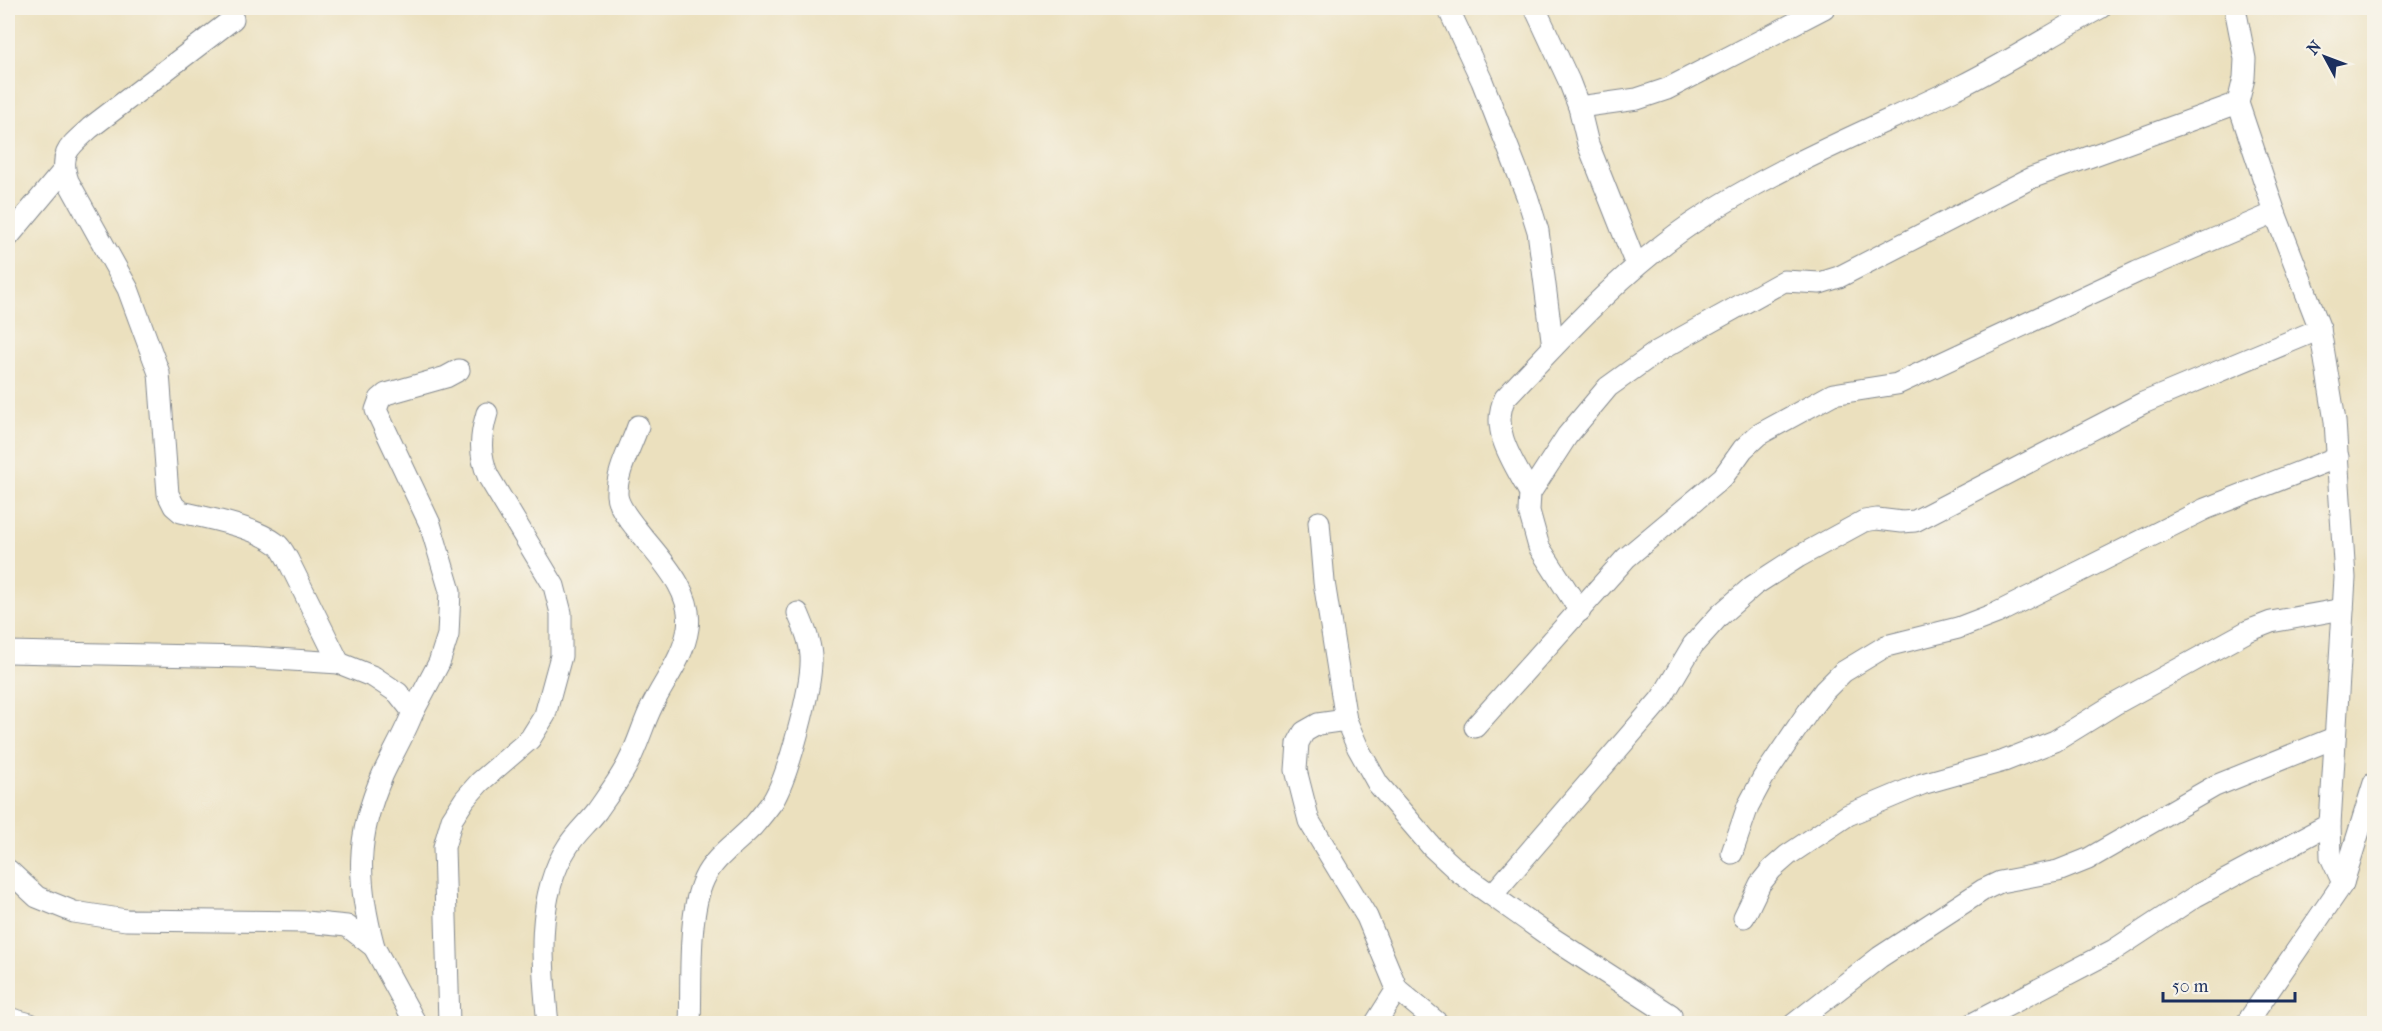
<svg xmlns="http://www.w3.org/2000/svg" width="2382" height="1031" font-family="'IM FELL French Canon',serif">
<style>
.lines{fill:none;stroke-linecap:round;stroke-linejoin:round}
.minor-casing{stroke:#83888e;stroke-width:23}
.minor{stroke:#fff;stroke-width:21}
</style>
<rect width="100%" height="100%" fill="#f7f3e8"/>
<filter id="ink" filterUnits="userSpaceOnUse"><feTurbulence type="fractalNoise" baseFrequency=".0167" numOctaves="2"/><feDisplacementMap in="SourceGraphic" scale="12" xChannelSelector="R" yChannelSelector="G"/><feConvolveMatrix kernelMatrix="1 2 1 2 8 2 1 2 1" color-interpolation-filters="sRGB"/></filter>
<filter id="wash" filterUnits="userSpaceOnUse"><feTurbulence type="fractalNoise" baseFrequency=".008" numOctaves="4" result="noise"/><feDisplacementMap in="SourceGraphic" scale="24" xChannelSelector="R" yChannelSelector="G"/><feGaussianBlur stdDeviation="1.35" result="paint"/><feColorMatrix in="noise" values="0 0 0 0 0 0 0 0 0 0 0 0 0 0 0 0 0 1.4 0 .05"/><feComposite in="paint" operator="in"/></filter>
<g filter="url(#wash)">
<rect width="100%" height="100%" fill="#ebe0be"/>
</g>
<g filter="url(#ink)">
<g class="lines">
<!-- minor casing -->
<g class="minor-casing">
<g id="minor">
<polyline points="1448,8 1482,81 1527,196 1538,231 1553,347"/>
<polyline points="1535,8 1569,81 1579,107 1588,144 1636,265"/>
<polyline points="2235,8 2245,59 2244,78 2238,103"/>
<path d="M233,19L90,128C71,146 58,152 68,181L128,289L159,373L168,494L174,506L181,512C208,518 255,527 277,544C282,548 285,555 288,560L339,663"/>
<polyline points="1579,107 1637,99 1667,89 1824,8"/>
<polyline points="8,237 64,170"/>
<path d="M1530,493C1515,464 1489,431 1505,398C1563,337 1621,272 1691,224C1775,167 1870,130 1961,86C2009,62 2054,33 2100,8"/>
<polyline points="1319,522 1324,582 1346,720 1358,748 1378,784 1432,847 1459,872 1552,938 1671,1015"/>
<polyline points="1580,611 1539,547 1529,511 1530,493 1567,436 1608,387 1658,351 1784,281 1820,283 1839,277 2031,178 2238,103 2275,213 2320,329 2335,421 2345,578 2330,824 2331,857 2343,883"/>
<path d="M8,652L245,657L339,663L374,677L398,693L413,712C405,733 393,753 383,774C355,837 357,882 374,947"/>
<polyline points="413,712 439,663 448,635 450,591 430,524 376,410 380,399 386,394 446,377 459,370"/>
<polyline points="1346,720 1318,724 1304,732 1298,743 1296,770 1309,821 1367,917 1397,989 1439,1024"/>
<polyline points="1475,727 1626,558 1723,477 1743,449 1758,435 1833,394 1897,384 2137,272 2275,213"/>
<polyline points="1732,853 1748,806 1763,778 1808,712 1824,691 1843,672 1886,646 1958,628 1997,613 2205,509 2338,457"/>
<polyline points="8,870 37,897 74,912 126,920 306,922 347,926 374,947 416,1024"/>
<polyline points="1493,894 1661,699 1693,645 1720,615 1753,586 1798,557 1864,521 1877,519 1902,522 1915,521 2143,403 2320,329"/>
<polyline points="1744,917 1760,884 1772,869 1788,855 1848,815 1922,784 2004,761 2055,741 2115,704 2248,631 2271,622 2343,609"/>
<polyline points="8,1018 30,1024"/>
<path d="M449,1024L444,847L452,819L465,799L480,782L530,739L545,715L561,656V613L554,586L488,476C479,454 480,437 487,413"/>
<path d="M548,1024C542,967 535,896 568,846C576,833 588,823 597,811C608,795 621,778 629,761C638,744 643,724 652,706C664,681 684,657 688,628C694,589 656,555 635,527C628,518 618,506 617,495C616,472 631,447 638,426"/>
<path d="M690,1024C692,983 687,915 704,879C714,857 737,843 753,826C760,818 767,809 773,801C788,776 813,685 811,656C810,641 804,627 798,613"/>
<polyline points="1375,1024 1397,989"/>
<polyline points="1794,1024 1880,957 1983,890 2000,882 2058,871 2088,859 2215,786 2334,738"/>
<polyline points="1972,1024 2114,950 2196,896 2330,824"/>
<polyline points="2246,1024 2343,883 2374,783"/>
</g>
</g>
<!-- minor -->
<use href="#minor" class="minor"/>
</g>
</g>
<!-- margin -->
<rect width="2382" height="1031" fill="none" stroke="#f7f3e8" stroke-width="30"/>
<!-- north arrow -->
<g transform="translate(2325 57) rotate(311)" stroke="#f7f3e8" stroke-width="4.5" paint-order="stroke">
<path d="M0-4.5L10 22L0 15L-10 22Z" fill="#1b2f5e"/>
<text y="-9" font-size="16" font-weight="bold" text-anchor="middle" fill="#1b2f5e">N</text>
</g>
<!-- scale -->
<path d="M2163 992v9h132v-9" fill="none" stroke="#1b2f5e" stroke-width="3"/>
<text x="2172" y="992" font-size="18" fill="#1b2f5e" stroke="#f7f3e8" stroke-width="4.5" paint-order="stroke">50 m</text>
</svg>
